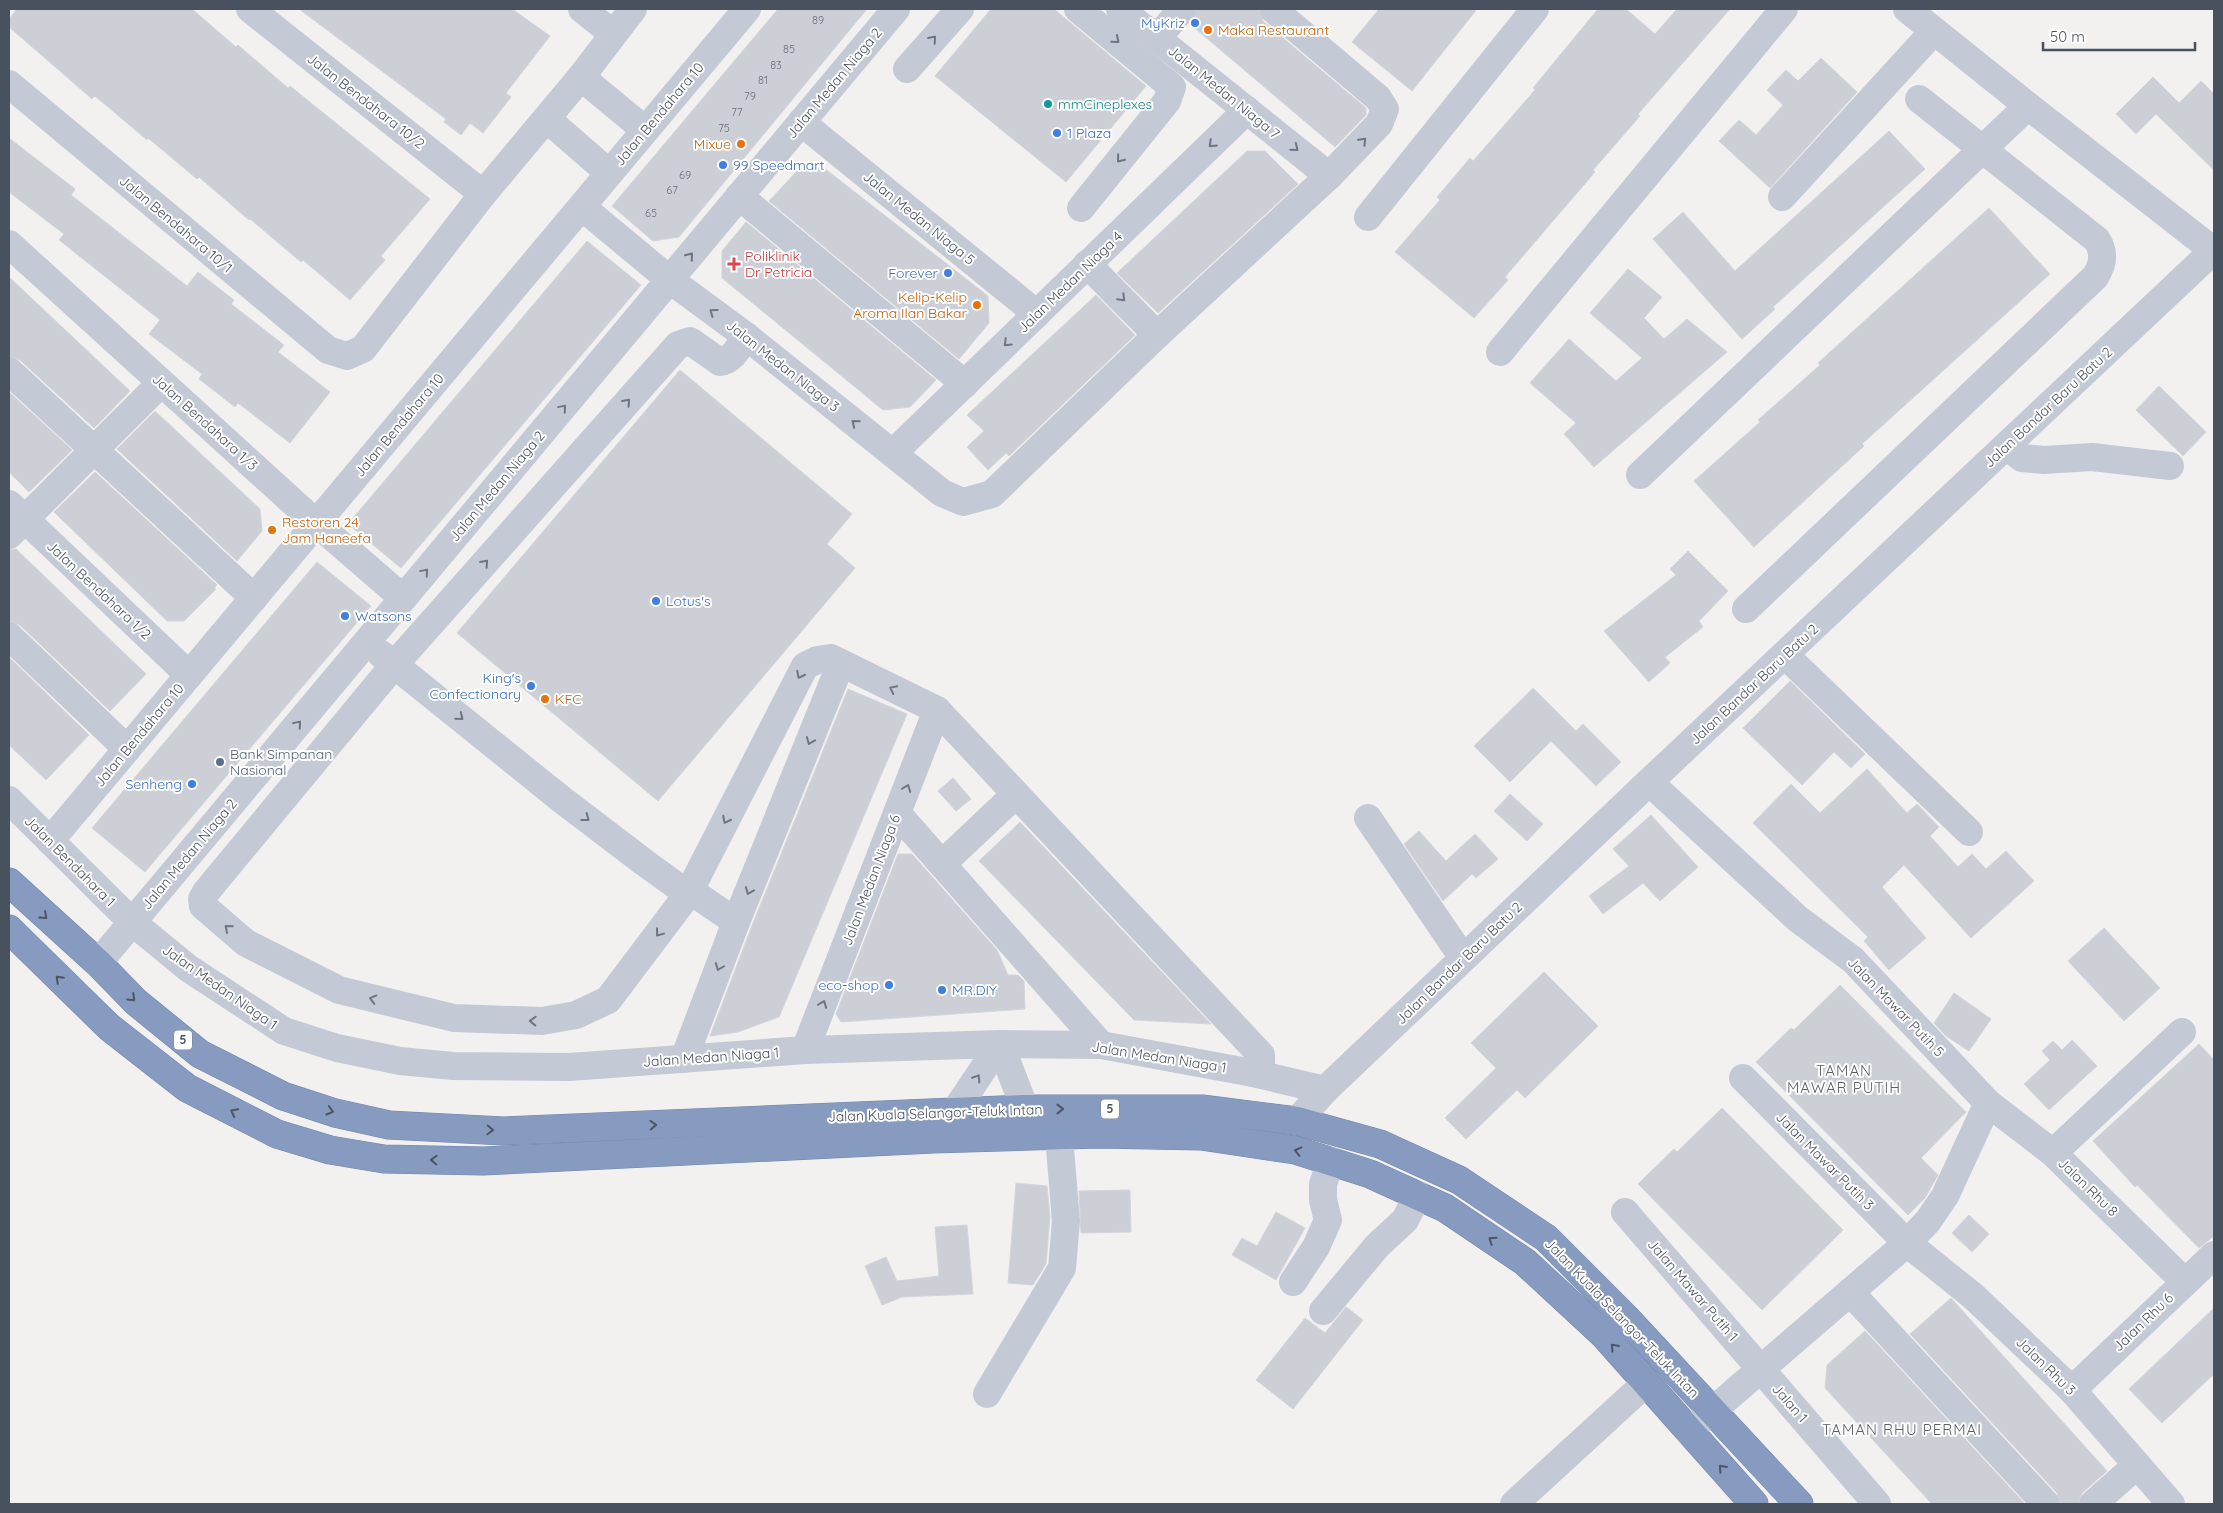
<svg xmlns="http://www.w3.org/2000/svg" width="2223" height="1513" font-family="Quicksand,sans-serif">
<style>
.building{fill:#cccfd6;stroke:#d4d5dc}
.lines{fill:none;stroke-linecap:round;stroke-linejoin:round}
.highway-casing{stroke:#7286ac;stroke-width:29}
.minor{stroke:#c4cad5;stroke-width:28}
.highway{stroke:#879bc0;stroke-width:28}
.oneway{stroke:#6d7582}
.oneway2{stroke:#4b5563}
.shop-dot{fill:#3f7fe0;stroke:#fff;stroke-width:2}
.food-dot{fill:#e8710a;stroke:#fff;stroke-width:2}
.culture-dot{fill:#0f9aa8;stroke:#fff;stroke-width:2}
.health-dot{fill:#e0444e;stroke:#fff;stroke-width:2}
.service-dot{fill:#5c6f8a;stroke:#fff;stroke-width:2}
.labels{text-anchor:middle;stroke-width:4;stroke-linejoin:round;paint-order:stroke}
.number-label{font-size:11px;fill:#69707c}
.shield{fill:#fff;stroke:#7f858e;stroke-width:1}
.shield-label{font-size:12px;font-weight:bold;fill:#48515e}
.shop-label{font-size:14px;fill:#366cbe;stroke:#fff;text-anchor:end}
.food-label{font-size:14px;fill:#c56008;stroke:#fff;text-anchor:start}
.street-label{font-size:14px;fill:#48515e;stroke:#fff}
.culture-label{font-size:14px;fill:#0d838f;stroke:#fff;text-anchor:start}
.health-label{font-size:14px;fill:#be3a42;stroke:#fff;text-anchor:start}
.service-label{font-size:14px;fill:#4e5e75;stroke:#fff;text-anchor:start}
.neighbourhood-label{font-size:15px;letter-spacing:1px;fill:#5d5f66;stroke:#fff}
</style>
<rect width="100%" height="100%" fill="#f3f1f0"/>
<!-- building -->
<g class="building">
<polygon points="17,9 192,9 236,47 238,45 288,88 290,86 430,199 381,256 385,260 350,300 303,260 301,262 250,219 249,220 199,177 197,179 148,138 147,140 95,96 92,99 53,65 9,27 9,19"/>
<polygon points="299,9 512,9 550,36 506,93 511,97 483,133 470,123 461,135 444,122 446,119"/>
<polygon points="778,9 867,9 679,237 653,241 612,206"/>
<polygon points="991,9 1054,9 1146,86 1066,182 935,76"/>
<polygon points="1197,9 1258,9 1263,21 1366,108 1366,115 1335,147 1190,24"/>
<polygon points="1379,9 1477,9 1412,91 1352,42"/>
<polygon points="1598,9 1626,9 1655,34 1677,9 1730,9 1638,114 1640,116 1593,170 1595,172 1505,277 1508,280 1474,318 1395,252 1440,200 1437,197 1470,158 1473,161 1535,90 1533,88"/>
<polygon points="1821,58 1857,92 1770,188 1719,141 1739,120 1756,135 1783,105 1767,90 1786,70 1798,81"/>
<polygon points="2153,77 2179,103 2201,81 2214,94 2214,170 2156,114 2136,134 2116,114"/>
<polygon points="1889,131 1925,169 1773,307 1775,309 1742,339 1653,239 1683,212 1735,271"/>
<polygon points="9,138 75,189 71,195 187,286 198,272 234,300 231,304 284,345 278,352 330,392 290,443 238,403 235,407 199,379 202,374 149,334 160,320 59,240 64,234 9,192"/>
<polygon points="1247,151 1265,151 1298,184 1158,313 1117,273"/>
<polygon points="824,168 988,296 989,323 959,359 769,201 797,171"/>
<polygon points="1989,208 2050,274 1862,444 1864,446 1754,547 1694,481 1760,422 1758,420 1820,365 1818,363"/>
<polygon points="746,222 936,380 910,407 883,410 722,278 722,251"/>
<polygon points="587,241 641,285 401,568 348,524"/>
<polygon points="1628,269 1662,297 1644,318 1664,339 1687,319 1727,352 1594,467 1564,434 1576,423 1530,383 1569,339 1616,381 1642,358 1590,313"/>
<polygon points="9,277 130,391 94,428 20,360 9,356"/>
<polygon points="1096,295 1135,335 1009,456 1006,453 988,470 967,447 984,431 967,415"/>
<polygon points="680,370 852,514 827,544 855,568 658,801 457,633"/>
<polygon points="2159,386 2206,432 2183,456 2136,410"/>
<polygon points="9,392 72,450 29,492 9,472"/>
<polygon points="155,411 260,509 262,531 237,561 117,449"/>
<polygon points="95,472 217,585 214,588 216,589 184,621 167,621 54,512"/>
<polygon points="16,549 146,674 110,711 20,625 9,621 9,550"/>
<polygon points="1688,551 1728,591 1699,621 1703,627 1665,657 1670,663 1649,682 1604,631 1676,575 1670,569"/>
<polygon points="317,562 371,606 145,872 92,828"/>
<polygon points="9,657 89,735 46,780 9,745"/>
<polygon points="1790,681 1865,754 1851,768 1834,752 1802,785 1743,728"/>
<polygon points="1533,688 1576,731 1583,724 1621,762 1596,786 1551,741 1510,782 1474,746"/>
<polygon points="848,689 907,714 779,1017 738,1032 710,1036 751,928"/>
<polygon points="1867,769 1907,813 1917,804 1939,827 1930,836 1958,867 1972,854 1986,869 2006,851 2034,881 1971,938 1904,865 1882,887 1926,938 1889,970 1864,941 1868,937 1753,823 1791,784 1820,813"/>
<polygon points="953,778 971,799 956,811 938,791"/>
<polygon points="1510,794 1543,824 1527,841 1494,811"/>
<polygon points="1651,815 1698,867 1660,901 1643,883 1603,914 1589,896 1629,866 1613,849"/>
<polygon points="1020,822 1211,1024 1134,1020 979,861"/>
<polygon points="1419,831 1446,861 1475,834 1498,859 1476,878 1472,874 1443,901 1404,844"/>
<polygon points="898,854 912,854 997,950 1008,975 1018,975 1024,981 1025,1009 841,1022 836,1014"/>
<polygon points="2104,928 2160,988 2124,1021 2068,961"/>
<polygon points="1544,972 1598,1026 1525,1098 1517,1090 1466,1139 1445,1118 1496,1068 1471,1043"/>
<polygon points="1840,985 1966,1112 1921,1158 1938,1175 1925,1198 1908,1215 1756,1062 1791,1028 1794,1030"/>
<polygon points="1954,993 1991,1019 1969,1051 1946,1036 1934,1023"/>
<polygon points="2072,1040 2097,1066 2049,1110 2024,1084 2050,1060 2042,1051 2053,1041 2062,1050"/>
<polygon points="2199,1044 2214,1060 2214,1236 2199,1248 2137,1185 2135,1187 2093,1141"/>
<polygon points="1722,1108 1843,1230 1762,1310 1638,1184 1674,1149 1677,1152"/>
<polygon points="1016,1183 1047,1186 1050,1217 1046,1264 1033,1285 1008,1283"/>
<polygon points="1130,1190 1131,1232 1081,1233 1079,1191"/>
<polygon points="1276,1212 1305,1228 1276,1280 1232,1255 1242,1238 1257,1246"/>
<polygon points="1969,1215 1989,1234 1972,1252 1952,1233"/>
<polygon points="967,1225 973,1294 902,1297 882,1305 865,1266 886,1257 897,1281 939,1276 935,1227"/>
<polygon points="1951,1298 2107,1471 2082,1493 2078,1504 2061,1504 2057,1493 1910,1334"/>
<polygon points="1346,1307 1363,1320 1293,1409 1256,1380 1305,1318 1325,1333"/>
<polygon points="2214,1308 2214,1374 2162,1423 2129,1389"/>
<polygon points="1865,1331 2025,1504 1932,1504 1825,1388 1827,1365"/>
</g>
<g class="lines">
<!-- highway casing -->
<g class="highway-casing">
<g id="highway">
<polyline points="9,882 98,963 136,1002 200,1054 283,1096 335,1113 389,1125 503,1131 1025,1109 1202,1109 1297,1121 1380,1144 1459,1180 1546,1238 1626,1318 1799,1504"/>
<polyline points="9,929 109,1027 187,1088 277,1134 330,1150 384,1159 483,1161 933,1139 1098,1134 1201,1136 1295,1150 1370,1174 1445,1208 1525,1262 1604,1335 1754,1504"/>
</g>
</g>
<!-- minor -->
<g class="minor">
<polyline points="250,9 483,194"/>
<polyline points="582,9 612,33"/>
<polyline points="1078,9 1172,87 1167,101 1081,208"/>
<polyline points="1120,9 1329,176"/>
<polyline points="1907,9 2028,106 2214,251"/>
<polyline points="1157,38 1182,9"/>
<polyline points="907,69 960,9"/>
<polyline points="581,77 645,130"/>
<polyline points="9,84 328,350 347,356 363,349 483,194 581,77 633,9"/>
<polyline points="547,119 609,173"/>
<polyline points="801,122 1037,314"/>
<polyline points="739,196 965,384"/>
<polyline points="1782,197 1934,31"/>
<polyline points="582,207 670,280 746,336 942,493 963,502 992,494 1157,335 1329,176 1379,124 1385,109 1378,98 1273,9"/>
<polyline points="1368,217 1535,9"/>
<polyline points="9,244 316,523 403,598"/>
<polyline points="1087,264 1157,335"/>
<path d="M746,336C739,346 734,360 720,362L690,341L678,345L394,665L206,892L202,899L203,906L246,943L339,990L454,1018L542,1021L576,1015L608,1000L688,894L805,666L817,660L831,658L937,710L1261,1055V1065L1253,1073"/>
<polyline points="1500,352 1784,9"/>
<polyline points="9,371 254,598"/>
<polyline points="2006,446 2022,458 2044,460 2092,457 2170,466"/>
<polyline points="893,453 1247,110"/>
<polyline points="1640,475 2028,106"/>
<polyline points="9,504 189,675"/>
<polyline points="9,535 161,383"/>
<path d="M1746,609L2095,277C2103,265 2105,253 2097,240L1919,99"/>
<polyline points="9,636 127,749"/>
<polyline points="381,654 561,799 645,863 688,894 698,896 736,922"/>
<polyline points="1785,655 1969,832"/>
<polyline points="1649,782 1798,919 1853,960 1988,1103 2053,1153"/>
<polyline points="9,800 132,922 188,968 284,1031 337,1048 400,1061 453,1066 569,1067 805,1050 1000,1044 1101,1045 1253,1073 1325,1090"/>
<polyline points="897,813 1101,1045"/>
<polyline points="1368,818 1463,958"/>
<polyline points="50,841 747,9"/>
<polyline points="942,864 1016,794"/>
<polyline points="98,963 896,9"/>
<polyline points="2182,1032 2053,1153 2185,1282"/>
<polyline points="1000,1044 1025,1109"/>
<polyline points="805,1050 937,710"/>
<polyline points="684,1059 736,922 841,663"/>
<polyline points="1743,1078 1907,1243 1973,1296 2072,1390 2171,1504"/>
<polyline points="955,1111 1000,1044"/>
<polyline points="1297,1121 1325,1090 1649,782 2214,250"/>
<polyline points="1625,1212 1877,1504"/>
<polyline points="1293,1282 1316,1247 1328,1220 1323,1200 1323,1184 1331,1161"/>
<polyline points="1850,1292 2046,1504"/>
<polyline points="1323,1311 1377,1246 1405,1220 1418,1195"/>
<polyline points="2072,1390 2214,1255"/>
<polyline points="987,1394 1062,1268 1066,1221 1059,1136"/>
<polyline points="1689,1431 1907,1243 1928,1221 1945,1196 1988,1103"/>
<polyline points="1514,1504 1646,1383"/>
<polyline points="2093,1504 2137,1465"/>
</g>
<!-- highway -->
<use href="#highway" class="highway"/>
</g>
<!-- one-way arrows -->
<defs><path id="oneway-chevron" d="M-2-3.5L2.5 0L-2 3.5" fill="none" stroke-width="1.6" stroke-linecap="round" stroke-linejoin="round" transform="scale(1.25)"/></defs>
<g class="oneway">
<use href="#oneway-chevron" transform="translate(933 39) rotate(-49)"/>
<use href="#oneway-chevron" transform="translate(1116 40) rotate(40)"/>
<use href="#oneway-chevron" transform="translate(1363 141) rotate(-46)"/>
<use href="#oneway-chevron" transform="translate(1212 144) rotate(136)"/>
<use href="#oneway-chevron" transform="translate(1295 148) rotate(39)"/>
<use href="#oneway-chevron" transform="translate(1120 159) rotate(129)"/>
<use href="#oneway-chevron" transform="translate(690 256) rotate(-51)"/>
<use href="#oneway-chevron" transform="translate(1122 298) rotate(45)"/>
<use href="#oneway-chevron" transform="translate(713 312) rotate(-144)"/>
<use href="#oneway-chevron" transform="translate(1007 343) rotate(136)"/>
<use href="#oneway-chevron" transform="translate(627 402) rotate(-48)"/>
<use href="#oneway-chevron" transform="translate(563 408) rotate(-50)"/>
<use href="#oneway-chevron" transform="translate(855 423) rotate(-141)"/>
<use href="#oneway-chevron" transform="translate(485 563) rotate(-48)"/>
<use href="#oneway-chevron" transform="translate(425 572) rotate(-50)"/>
<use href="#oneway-chevron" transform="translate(800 675) rotate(117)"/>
<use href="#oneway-chevron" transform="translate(893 689) rotate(-154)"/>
<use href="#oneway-chevron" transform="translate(460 717) rotate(39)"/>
<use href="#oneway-chevron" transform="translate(298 724) rotate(-50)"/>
<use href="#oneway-chevron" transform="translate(810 741) rotate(112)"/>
<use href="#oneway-chevron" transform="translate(907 788) rotate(-69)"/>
<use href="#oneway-chevron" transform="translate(586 818) rotate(37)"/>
<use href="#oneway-chevron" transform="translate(726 820) rotate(117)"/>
<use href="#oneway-chevron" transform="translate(749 891) rotate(112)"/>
<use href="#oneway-chevron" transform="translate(228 928) rotate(-139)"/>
<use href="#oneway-chevron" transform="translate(659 933) rotate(127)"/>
<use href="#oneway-chevron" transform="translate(719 967) rotate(111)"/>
<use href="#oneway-chevron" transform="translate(373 999) rotate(-165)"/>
<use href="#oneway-chevron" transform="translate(823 1004) rotate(-69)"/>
<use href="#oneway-chevron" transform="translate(533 1021) rotate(-178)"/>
<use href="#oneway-chevron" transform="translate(977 1078) rotate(-57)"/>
</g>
<g class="oneway2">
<use href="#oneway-chevron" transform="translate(44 916) rotate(42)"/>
<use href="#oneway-chevron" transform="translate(59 979) rotate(-135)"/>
<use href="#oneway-chevron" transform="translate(132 998) rotate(44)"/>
<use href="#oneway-chevron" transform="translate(1060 1109)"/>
<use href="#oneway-chevron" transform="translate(330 1111) rotate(17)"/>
<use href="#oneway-chevron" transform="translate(234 1112) rotate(-153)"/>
<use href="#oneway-chevron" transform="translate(653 1125) rotate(-2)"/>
<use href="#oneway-chevron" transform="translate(490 1130) rotate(3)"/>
<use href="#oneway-chevron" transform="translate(1298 1151) rotate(-166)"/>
<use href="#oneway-chevron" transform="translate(434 1160) rotate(-178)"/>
<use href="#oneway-chevron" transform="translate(1492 1240) rotate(-146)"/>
<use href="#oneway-chevron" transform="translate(1614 1347) rotate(-131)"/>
<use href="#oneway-chevron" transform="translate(1722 1468) rotate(-132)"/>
</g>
<!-- markers -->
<g class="shop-dot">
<circle cx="1195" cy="23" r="5"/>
<circle cx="1057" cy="133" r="5"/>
<circle cx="723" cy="165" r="5"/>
<circle cx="948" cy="273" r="5"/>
<circle cx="656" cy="601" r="5"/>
<circle cx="345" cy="616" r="5"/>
<circle cx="531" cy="686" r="5"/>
<circle cx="192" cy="784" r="5"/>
<circle cx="889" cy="985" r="5"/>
<circle cx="942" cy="990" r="5"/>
</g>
<g class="food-dot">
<circle cx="1208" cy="30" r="5"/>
<circle cx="741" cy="144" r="5"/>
<circle cx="977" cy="305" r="5"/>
<circle cx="272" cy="530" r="5"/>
<circle cx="545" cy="699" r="5"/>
</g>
<circle class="culture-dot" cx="1048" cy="104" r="5"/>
<path class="health-dot" d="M731.5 256.5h5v5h5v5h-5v5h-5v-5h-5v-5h5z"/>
<circle class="service-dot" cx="220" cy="762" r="5"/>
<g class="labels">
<!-- number labels -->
<g class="number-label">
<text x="818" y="24">89</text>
<text x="789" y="53">85</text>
<text x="776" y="69">83</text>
<text x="763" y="84">81</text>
<text x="750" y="100">79</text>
<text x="737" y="116">77</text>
<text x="724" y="132">75</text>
<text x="685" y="179">69</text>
<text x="672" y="194">67</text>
<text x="651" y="217">65</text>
</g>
<!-- shield labels -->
<g class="shield">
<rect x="174" y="1030.5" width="18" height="19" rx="4"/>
<rect x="1101" y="1099.5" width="18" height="19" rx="4"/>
</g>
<g class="shield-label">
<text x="183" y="1044">5</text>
<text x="1110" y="1113">5</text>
</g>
<!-- shop labels -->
<g class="shop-label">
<text x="1185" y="28">MyKriz</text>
<text x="1067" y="138" text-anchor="start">1 Plaza</text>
<text x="733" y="170" text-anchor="start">99 Speedmart</text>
<text x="938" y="278">Forever</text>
<text x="666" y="606" text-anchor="start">Lotus's</text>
<text x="355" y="621" text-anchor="start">Watsons</text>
<text x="521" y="683">King's<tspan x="521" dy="16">Confectionary</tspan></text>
<text x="182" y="789">Senheng</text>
<text x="879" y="990">eco-shop</text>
<text x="952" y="995" text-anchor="start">MR.DIY</text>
</g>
<!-- food labels -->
<g class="food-label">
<text x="1218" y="35">Maka Restaurant</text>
<text x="731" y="149" text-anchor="end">Mixue</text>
<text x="967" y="302" text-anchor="end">Kelip-Kelip<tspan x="967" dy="16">Aroma Ilan Bakar</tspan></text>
<text x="282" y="527">Restoren 24<tspan x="282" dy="16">Jam Haneefa</tspan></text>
<text x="555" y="704">KFC</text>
</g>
<!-- street labels -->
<g class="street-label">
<text transform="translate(834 83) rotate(-50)" y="5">Jalan Medan Niaga 2</text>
<text transform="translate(1224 92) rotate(39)" y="5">Jalan Medan Niaga 7</text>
<text transform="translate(366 101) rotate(38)" y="5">Jalan Bendahara 10/2</text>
<text transform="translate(659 114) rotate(-50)" y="5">Jalan Bendahara 10</text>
<text transform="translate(919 218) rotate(39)" y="5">Jalan Medan Niaga 5</text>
<text transform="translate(176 224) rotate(40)" y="5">Jalan Bendahara 10/1</text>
<text transform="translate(1070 282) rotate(-44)" y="5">Jalan Medan Niaga 4</text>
<text transform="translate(783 366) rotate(38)" y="5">Jalan Medan Niaga 3</text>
<text transform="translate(2048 407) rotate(-43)" y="5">Jalan Bandar Baru Batu 2</text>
<text transform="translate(205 422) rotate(42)" y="5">Jalan Bendahara 1/3</text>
<text transform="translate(399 425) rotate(-50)" y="5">Jalan Bendahara 10</text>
<text transform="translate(497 486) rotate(-50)" y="5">Jalan Medan Niaga 2</text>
<text transform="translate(99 590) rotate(43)" y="5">Jalan Bendahara 1/2</text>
<text transform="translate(1754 684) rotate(-43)" y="5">Jalan Bandar Baru Batu 2</text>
<text transform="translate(139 735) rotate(-50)" y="5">Jalan Bendahara 10</text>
<text transform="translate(189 854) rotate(-50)" y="5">Jalan Medan Niaga 2</text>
<text transform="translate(70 861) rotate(45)" y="5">Jalan Bendahara 1</text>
<text transform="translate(871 880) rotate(-69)" y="5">Jalan Medan Niaga 6</text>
<text transform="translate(1459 963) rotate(-44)" y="5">Jalan Bandar Baru Batu 2</text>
<text transform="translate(220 987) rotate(35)" y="5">Jalan Medan Niaga 1</text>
<text transform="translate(1896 1007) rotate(46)" y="5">Jalan Mawar Putih 5</text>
<text transform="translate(711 1057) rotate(-4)" y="5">Jalan Medan Niaga 1</text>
<text transform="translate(1159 1057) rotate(9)" y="5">Jalan Medan Niaga 1</text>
<text transform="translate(935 1113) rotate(-2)" y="5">Jalan Kuala Selangor-Teluk Intan</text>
<text transform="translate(1825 1161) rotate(45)" y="5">Jalan Mawar Putih 3</text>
<text transform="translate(2088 1187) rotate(44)" y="5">Jalan Rhu 8</text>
<text transform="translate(1693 1290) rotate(49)" y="5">Jalan Mawar Putih 1</text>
<text transform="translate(1622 1318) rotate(46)" y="5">Jalan Kuala Selangor-Teluk Intan</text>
<text transform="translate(2143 1322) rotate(-44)" y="5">Jalan Rhu 6</text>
<text transform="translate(2046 1366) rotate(44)" y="5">Jalan Rhu 3</text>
<text transform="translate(1790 1403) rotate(49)" y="5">Jalan 1</text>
</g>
<!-- culture labels -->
<g class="culture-label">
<text x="1058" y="109">mmCineplexes</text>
</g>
<!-- health labels -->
<g class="health-label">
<text x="745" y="261">Poliklinik<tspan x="745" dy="16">Dr Petricia</tspan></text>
</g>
<!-- service labels -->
<g class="service-label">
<text x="230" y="759">Bank Simpanan<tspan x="230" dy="16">Nasional</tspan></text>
</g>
<!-- neighbourhood labels -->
<g class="neighbourhood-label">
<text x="1844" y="1076">TAMAN<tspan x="1844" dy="17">MAWAR PUTIH</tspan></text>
<text x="1902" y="1435">TAMAN RHU PERMAI</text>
</g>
</g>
<!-- border -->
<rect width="2223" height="1513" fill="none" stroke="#48515e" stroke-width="20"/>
<!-- scale -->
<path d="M2043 42v8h152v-8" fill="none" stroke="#48515e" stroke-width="2.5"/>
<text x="2050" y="42" font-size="15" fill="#48515e" stroke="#ffffff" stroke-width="4" paint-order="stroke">50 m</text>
</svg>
